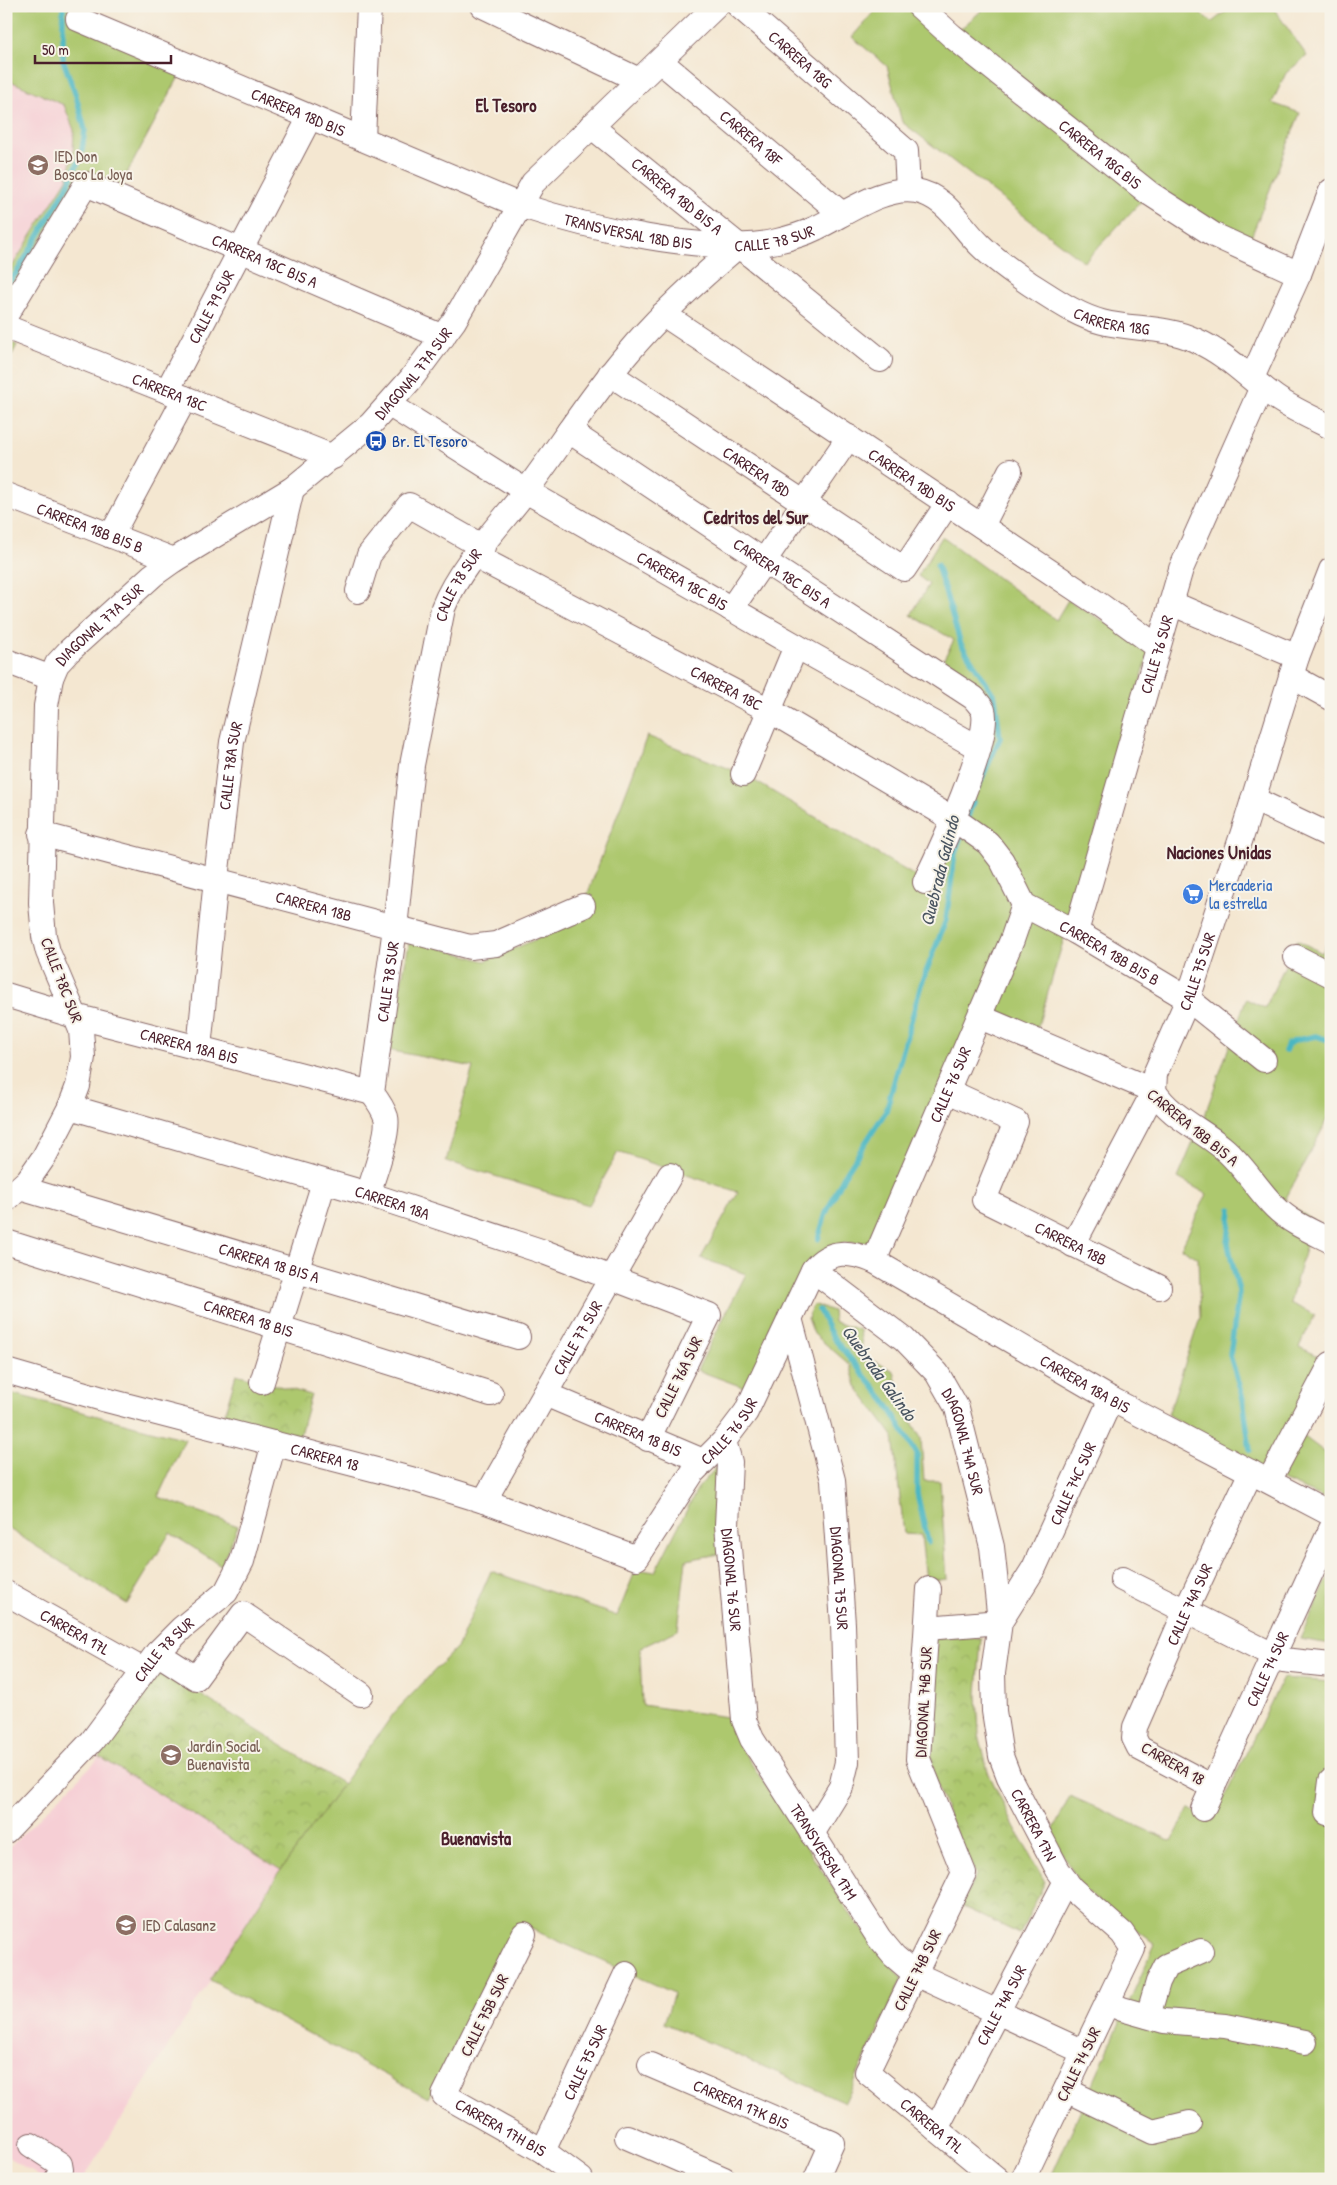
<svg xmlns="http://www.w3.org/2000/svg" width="1337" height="2185" font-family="'Patrick Hand',sans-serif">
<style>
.built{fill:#f6cfd5}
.grass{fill:#adc86e;stroke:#7c744c}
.park{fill:url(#park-crowns);stroke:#7c744c}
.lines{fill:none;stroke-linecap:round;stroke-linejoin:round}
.stream{stroke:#48b6c2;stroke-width:5.5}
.minor-casing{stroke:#866565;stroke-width:26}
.minor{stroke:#fff;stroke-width:24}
.labels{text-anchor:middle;stroke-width:4;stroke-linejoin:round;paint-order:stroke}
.street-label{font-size:16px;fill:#4a1f2b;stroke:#f7f3e8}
.education-label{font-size:16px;fill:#785e54;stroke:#f7f3e8;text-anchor:start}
.transit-label{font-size:16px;fill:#164399;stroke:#f7f3e8;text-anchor:start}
.shop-label{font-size:16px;fill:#366cbe;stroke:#f7f3e8;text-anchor:start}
.neighbourhood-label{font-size:18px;font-weight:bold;fill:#4a1f2b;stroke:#f7f3e8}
.water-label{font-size:18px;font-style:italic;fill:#495460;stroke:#f7f3e8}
</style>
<defs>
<pattern id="park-crowns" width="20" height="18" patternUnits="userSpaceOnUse" patternTransform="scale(1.25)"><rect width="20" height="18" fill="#adc86e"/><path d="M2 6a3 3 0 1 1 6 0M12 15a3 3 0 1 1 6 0" fill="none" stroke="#96ab5f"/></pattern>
</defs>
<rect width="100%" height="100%" fill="#f7f3e8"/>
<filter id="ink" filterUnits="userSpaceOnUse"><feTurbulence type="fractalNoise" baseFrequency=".02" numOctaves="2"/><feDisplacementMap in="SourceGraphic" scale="10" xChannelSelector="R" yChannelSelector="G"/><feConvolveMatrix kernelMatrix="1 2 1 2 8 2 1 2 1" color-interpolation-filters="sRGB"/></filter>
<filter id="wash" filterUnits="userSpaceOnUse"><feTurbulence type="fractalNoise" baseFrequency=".0096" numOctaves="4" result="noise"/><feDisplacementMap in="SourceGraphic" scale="20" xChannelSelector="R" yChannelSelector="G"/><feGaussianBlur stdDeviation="1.12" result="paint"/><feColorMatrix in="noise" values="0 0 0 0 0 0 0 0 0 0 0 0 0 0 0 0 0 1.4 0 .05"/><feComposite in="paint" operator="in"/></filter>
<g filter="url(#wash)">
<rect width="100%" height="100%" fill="#f4e7d1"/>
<!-- built -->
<g class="built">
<polygon points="6,79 64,105 74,130 73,152 67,179 6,276"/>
<polygon points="100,1757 281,1870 83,2179 44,2179 6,2156 6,1851"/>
</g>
<!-- grass -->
<g class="grass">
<polygon points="6,6 76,6 74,23 182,71 119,188 79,178 6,298 6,276 67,179 73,152 74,130 64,105 6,79"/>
<polygon points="879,6 919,6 952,36 987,6 1190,6 1212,22 1233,6 1272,6 1307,56 1286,73 1272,103 1300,113 1246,250 1149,193 1084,262 902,122 887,66 852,37"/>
<polygon points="6,341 17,345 6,367"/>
<polygon points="942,537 1056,620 1068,600 1150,649 1035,1036 978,1012 873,1242 841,1243 748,1389 697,1370 746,1274 701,1258 738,1192 618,1152 589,1205 446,1161 473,1067 388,1050 410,939 485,961 577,922 647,736 743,774 925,882 962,812 979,693 941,664 954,640 911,615 929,584 918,576"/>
<polygon points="1331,934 1331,1113 1284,1202 1313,1220 1290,1303 1315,1315 1299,1347 1323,1358 1290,1426 1331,1457 1331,1501 1267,1473 1168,1415 1200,1318 1198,1258 1181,1248 1207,1194 1178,1178 1205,1114 1246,999 1265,1008 1297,940 1322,953"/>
<polygon points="813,1304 833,1311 834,1322 860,1330 863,1356 894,1371 901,1403 921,1438 924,1481 940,1481 947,1579 926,1581 921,1535 904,1534 893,1436 856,1386 850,1365 814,1334 808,1318"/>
<polygon points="6,1392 185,1439 158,1497 238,1526 221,1565 170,1533 127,1604 6,1527"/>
<polygon points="721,1462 725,1553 686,1560 678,1630 640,1648 642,1705 728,1717 741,1748 853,1918 902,1978 845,2102 664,2023 674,1993 518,1923 428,2098 210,1980 281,1870 394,1713 458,1646 491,1571 617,1616 636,1569 655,1572 698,1488"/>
<polygon points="1331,1571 1331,1644 1300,1639"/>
<polygon points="1283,1678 1331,1682 1331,2179 1050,2179 1155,1944 1083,1889 1051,1835 1070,1796 1172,1841 1189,1809 1213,1821"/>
</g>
<!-- park -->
<g class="park">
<polygon points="236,1374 311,1395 298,1441 223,1420"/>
<path d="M931,1637L981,1638L977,1694L979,1734L988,1772L1014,1826L1045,1882L1020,1934L961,1906L976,1875C960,1842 943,1808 934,1772C923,1731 930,1679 931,1637Z"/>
<polygon points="161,1670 343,1784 281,1870 100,1757"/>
</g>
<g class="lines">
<!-- stream -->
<g class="stream">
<polyline points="6,286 17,272 66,189 81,156 85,130 76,96 63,60 63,6"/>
<polyline points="937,565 961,644 995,697 1000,738 978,787"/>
<polyline points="966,822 973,802"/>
<polyline points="1285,1051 1288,1044 1297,1040 1316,1036 1331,1041"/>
<polyline points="1231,1209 1228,1244 1239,1292 1230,1355 1243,1399 1250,1450"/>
<polyline points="818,1239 826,1213 844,1176 886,1111 921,985 946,920 955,854 962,833"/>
<polyline points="819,1310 832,1336 886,1402 917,1454 917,1493 928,1542"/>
</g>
</g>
</g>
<g filter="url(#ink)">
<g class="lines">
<!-- minor casing -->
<g class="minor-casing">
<g id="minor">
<polyline points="483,6 639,80"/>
<path id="s1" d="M739,6L906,151L908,190"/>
<path id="s2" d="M919,6L952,36L1149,193L1214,235L1299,274"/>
<path id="s3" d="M78,19L519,205C582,226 713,257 777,241C790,238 804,234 816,228C844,215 884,185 916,191C946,196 960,226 980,245C995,260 1013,272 1030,284C1053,298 1075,315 1102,322C1133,330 1165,326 1195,340C1227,354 1247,377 1275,397C1292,409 1312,418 1331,427"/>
<path id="s4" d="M660,61L842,214"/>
<path id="s5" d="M591,126L880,360"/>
<polyline points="363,139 369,6"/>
<path id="s6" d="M663,314L1100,605L1158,647"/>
<path id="s7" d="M6,315L86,184L443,337"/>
<path id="s8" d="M6,327L333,457"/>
<path id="s9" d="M610,374L904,569L948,503"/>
<polyline points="1252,378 1299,274 1331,191"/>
<path id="s10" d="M167,391L310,117"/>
<path id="s11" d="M390,405L526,491L796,646L979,748"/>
<path id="s12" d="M569,431L764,561L974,698C976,701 981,706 983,710C993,737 939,853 925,882"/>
<path id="s13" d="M6,495L174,560"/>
<polyline points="982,526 1010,471"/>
<polyline points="111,536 185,398"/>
<path id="s14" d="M475,556L769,710L961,824L988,843L1002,861L1024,905L1076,932L1188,999L1264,1060"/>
<polyline points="358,591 369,555 409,505 483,547"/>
<polyline points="1171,603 1297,657"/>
<polyline points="731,609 849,437"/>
<polyline points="6,661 51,678"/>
<polyline points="1291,676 1331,698"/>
<polyline points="743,774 796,646"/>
<polyline points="1253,799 1331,836"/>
<path id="s15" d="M41,834L470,947L496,944L583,906"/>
<path id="s16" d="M1076,932L1181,569L1262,387"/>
<polyline points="1296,957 1331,975"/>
<path id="s17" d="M6,995L75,1016L372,1093"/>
<path d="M980,1017L1154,1091C1171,1117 1199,1128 1222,1147C1243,1164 1256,1188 1275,1207C1291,1223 1311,1231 1331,1241"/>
<path id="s18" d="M199,1048L216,879L232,742L292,489"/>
<path id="s19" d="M948,1091L1016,1122L984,1200L1159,1287"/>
<path id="s20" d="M70,1107L368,1194L544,1252L709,1315L648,1439"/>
<path id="s21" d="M20,1188L518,1337"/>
<path id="s22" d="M368,1194C373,1178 390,1132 386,1117C383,1108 378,1101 372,1093L395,928L412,765L443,608C459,567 498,527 526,491C560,446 590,397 627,354C660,314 699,279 738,246"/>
<path id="s23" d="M6,1200L28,1180L44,1157L70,1107L78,1086L83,1057L81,1030L48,952L44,936L41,903L46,706L51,678L57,664L69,651L153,575L174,560L292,489L371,424L411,379L454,321L533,183L716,6"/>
<path id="s24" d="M6,1242L491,1394"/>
<path id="s25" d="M1073,1245L1154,1091L1155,1074L1188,999L1244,829L1297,657L1331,570"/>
<path id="s26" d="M874,1261L1012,940L1024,905"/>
<path id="s27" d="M813,1270L904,1339L937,1373L957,1408L992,1547L1000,1622L993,1673L994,1711L1001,1756L1009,1777L1058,1870L1071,1888L1122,1933L1133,1949L1023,2179"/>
<path id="s28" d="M790,1318L833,1480L843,1624L847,1762L841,1787L812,1834"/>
<path id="s29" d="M6,1371L106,1400L419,1481L484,1501L637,1558L693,1472L724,1441L746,1412L813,1270C830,1248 851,1252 874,1261L1111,1399L1331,1514"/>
<polyline points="262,1382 324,1182"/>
<path id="s30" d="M545,1394L703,1461"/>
<path id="s31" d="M724,1441L730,1462L727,1525L744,1720L752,1739L879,1938L894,1956L915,1974L1084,2052"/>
<polyline points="1269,1481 1331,1364"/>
<path id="s32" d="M484,1501L670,1175"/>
<polyline points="1122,1579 1283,1660 1331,1665"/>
<path id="s33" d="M929,1589L918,1759L964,1873L867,2072L997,2179"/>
<path id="s34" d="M6,1593L143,1670"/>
<path id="s35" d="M927,1628L1000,1622L1034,1568L1111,1399"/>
<polyline points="157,1653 196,1678 243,1614 361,1694"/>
<path id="s36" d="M1213,1787L1139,1748L1134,1738L1135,1727L1186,1610L1251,1472"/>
<path id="s37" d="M1203,1809L1331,1529"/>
<polyline points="1327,1813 1331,1781"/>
<path id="s38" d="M6,1831L92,1741L157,1653L182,1628L226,1592L242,1561L274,1443"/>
<path id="s39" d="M524,1934L444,2095L543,2151L581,2179"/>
<polyline points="1108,2003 1122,2009 1164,2021 1225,2026 1305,2042"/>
<polyline points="1148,2016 1158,1982 1166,1966 1201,1951"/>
<path id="s40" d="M650,2065L832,2143L816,2179"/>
<polyline points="1066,2090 1153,2132 1190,2123"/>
<path id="s41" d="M936,2129L1066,1881"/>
<polyline points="627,2137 724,2179"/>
<polyline points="31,2145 60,2164 61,2170 57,2179"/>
<path id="s42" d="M543,2151L626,1974"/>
</g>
</g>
<!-- minor -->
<use href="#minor" class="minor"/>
</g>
</g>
<!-- icons -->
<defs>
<g id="school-disc" transform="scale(1.125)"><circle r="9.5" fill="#8d6e63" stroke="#f7f3e8"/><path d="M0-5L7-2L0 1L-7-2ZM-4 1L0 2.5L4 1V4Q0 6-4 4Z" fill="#fff"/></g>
<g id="bus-disc" transform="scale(1.125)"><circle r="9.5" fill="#1a4fb4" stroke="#f7f3e8"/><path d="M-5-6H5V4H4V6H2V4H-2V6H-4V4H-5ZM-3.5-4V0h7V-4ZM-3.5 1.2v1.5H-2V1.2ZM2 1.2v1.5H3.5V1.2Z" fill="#fff"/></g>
<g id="supermarket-disc" transform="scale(1.125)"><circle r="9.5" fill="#3f7fe0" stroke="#f7f3e8"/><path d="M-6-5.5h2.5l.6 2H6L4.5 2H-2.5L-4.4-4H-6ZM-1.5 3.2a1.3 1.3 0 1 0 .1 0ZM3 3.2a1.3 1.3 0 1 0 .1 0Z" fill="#fff"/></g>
</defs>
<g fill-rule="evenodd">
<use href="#school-disc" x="38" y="165"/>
<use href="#bus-disc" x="376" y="441"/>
<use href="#supermarket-disc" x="1193" y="894"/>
<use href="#school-disc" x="171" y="1755"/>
<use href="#school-disc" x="126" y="1925"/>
</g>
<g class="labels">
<!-- street labels -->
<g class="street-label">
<text dy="6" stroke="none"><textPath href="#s1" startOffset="81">CARRERA 18G</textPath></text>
<text dy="6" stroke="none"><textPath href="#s3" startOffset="239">CARRERA 18D BIS</textPath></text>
<text dy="6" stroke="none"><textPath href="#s4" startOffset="119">CARRERA 18F</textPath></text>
<text dy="6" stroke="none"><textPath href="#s2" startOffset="234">CARRERA 18G BIS</textPath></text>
<text dy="6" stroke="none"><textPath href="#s5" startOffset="111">CARRERA 18D BIS A</textPath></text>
<text dy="6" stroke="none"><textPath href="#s3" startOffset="591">TRANSVERSAL 18D BIS</textPath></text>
<text dy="6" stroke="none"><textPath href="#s3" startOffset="739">CALLE 78 SUR</textPath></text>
<text dy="6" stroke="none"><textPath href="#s7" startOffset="348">CARRERA 18C BIS A</textPath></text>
<text dy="6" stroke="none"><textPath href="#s10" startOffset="95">CALLE 79 SUR</textPath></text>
<text dy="6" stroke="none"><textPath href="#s3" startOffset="1131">CARRERA 18G</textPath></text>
<text dy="6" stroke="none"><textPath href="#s23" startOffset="1031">DIAGONAL 77A SUR</textPath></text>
<text dy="6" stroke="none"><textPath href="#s8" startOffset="176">CARRERA 18C</textPath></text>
<text dy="6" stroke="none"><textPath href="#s9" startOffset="176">CARRERA 18D</textPath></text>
<text dy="6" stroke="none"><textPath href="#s6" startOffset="299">CARRERA 18D BIS</textPath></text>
<text dy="6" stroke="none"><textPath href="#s13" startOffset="90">CARRERA 18B BIS B</textPath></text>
<text dy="6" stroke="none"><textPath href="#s12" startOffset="256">CARRERA 18C BIS A</textPath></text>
<text dy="6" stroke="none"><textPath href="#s11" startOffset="341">CARRERA 18C BIS</textPath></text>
<text dy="6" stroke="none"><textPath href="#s22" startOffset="625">CALLE 78 SUR</textPath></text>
<text dy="6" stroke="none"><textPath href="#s23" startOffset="626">DIAGONAL 77A SUR</textPath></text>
<text dy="6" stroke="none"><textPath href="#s16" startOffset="289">CALLE 76 SUR</textPath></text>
<text dy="6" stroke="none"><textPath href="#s14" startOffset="284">CARRERA 18C</textPath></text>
<text dy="6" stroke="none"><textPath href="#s18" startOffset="284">CALLE 78A SUR</textPath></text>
<text dy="6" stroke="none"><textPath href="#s15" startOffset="282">CARRERA 18B</textPath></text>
<text dy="6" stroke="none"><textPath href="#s14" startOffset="758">CARRERA 18B BIS B</textPath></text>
<text dy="6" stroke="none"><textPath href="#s25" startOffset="302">CALLE 75 SUR</textPath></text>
<text transform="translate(62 980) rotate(69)" y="6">CALLE 78C SUR</text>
<text dy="6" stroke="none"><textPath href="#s22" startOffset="220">CALLE 78 SUR</textPath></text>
<text dy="6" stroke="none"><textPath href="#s17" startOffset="190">CARRERA 18A BIS</textPath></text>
<text dy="6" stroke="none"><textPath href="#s26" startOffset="192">CALLE 76 SUR</textPath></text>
<text transform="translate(1193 1127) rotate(39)" y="6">CARRERA 18B BIS A</text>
<text dy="6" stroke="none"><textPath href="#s20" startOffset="336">CARRERA 18A</textPath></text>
<text dy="6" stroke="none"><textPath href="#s19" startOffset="256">CARRERA 18B</textPath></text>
<text dy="6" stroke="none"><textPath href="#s21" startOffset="260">CARRERA 18 BIS A</textPath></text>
<text dy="6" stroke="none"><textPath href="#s24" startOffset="254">CARRERA 18 BIS</textPath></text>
<text dy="6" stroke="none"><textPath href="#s32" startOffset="188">CALLE 77 SUR</textPath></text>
<text transform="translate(678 1377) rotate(-64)" y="6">CALLE 76A SUR</text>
<text dy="6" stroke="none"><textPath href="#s29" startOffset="1310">CARRERA 18A BIS</textPath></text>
<text dy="6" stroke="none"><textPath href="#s29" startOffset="816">CALLE 76 SUR</textPath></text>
<text dy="6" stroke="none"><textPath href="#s30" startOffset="101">CARRERA 18 BIS</textPath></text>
<text dy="6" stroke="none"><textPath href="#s27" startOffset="236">DIAGONAL 74A SUR</textPath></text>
<text dy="6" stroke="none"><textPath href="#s29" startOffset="330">CARRERA 18</textPath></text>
<text dy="6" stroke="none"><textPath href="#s35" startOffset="230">CALLE 74C SUR</textPath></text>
<text dy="6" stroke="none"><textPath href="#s28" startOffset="266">DIAGONAL 75 SUR</textPath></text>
<text dy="6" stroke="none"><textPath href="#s31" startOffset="140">DIAGONAL 76 SUR</textPath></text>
<text dy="6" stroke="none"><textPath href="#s36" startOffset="240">CALLE 74A SUR</textPath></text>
<text dy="6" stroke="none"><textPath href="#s34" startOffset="79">CARRERA 17L</textPath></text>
<text dy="6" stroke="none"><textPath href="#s38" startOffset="241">CALLE 78 SUR</textPath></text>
<text dy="6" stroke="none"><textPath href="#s37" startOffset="154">CALLE 74 SUR</textPath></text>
<text transform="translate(923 1702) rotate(-87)" y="6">DIAGONAL 74B SUR</text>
<text transform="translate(1173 1763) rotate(30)" y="6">CARRERA 18</text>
<text dy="6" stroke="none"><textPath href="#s27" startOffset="632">CARRERA 17N</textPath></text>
<text dy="6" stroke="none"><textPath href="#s31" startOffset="435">TRANSVERSAL 17M</textPath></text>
<text transform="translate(917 1970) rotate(-64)" y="6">CALLE 74B SUR</text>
<text dy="6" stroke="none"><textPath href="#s41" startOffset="140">CALLE 74A SUR</textPath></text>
<text transform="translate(484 2015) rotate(-64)" y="6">CALLE 75B SUR</text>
<text dy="6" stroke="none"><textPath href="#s42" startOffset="98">CALLE 75 SUR</textPath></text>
<text transform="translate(1078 2064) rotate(-64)" y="6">CALLE 74 SUR</text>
<text dy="6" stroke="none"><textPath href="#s40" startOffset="99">CARRERA 17K BIS</textPath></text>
<text dy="6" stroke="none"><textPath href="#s33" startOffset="599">CARRERA 17L</textPath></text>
<text dy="6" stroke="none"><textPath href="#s39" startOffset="245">CARRERA 17H BIS</textPath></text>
</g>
<!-- education labels -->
<g class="education-label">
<text x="54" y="162">IED Don<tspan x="54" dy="18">Bosco La Joya</tspan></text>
<text x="187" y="1752">Jardín Social<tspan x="187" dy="18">Buenavista</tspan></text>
<text x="142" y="1931">IED Calasanz</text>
</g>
<!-- transit labels -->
<g class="transit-label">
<text x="392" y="447">Br. El Tesoro</text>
</g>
<!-- shop labels -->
<g class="shop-label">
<text x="1209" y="891">Mercaderia<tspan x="1209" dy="18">la estrella</tspan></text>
</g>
<!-- neighbourhood labels -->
<g class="neighbourhood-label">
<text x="506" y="112">El Tesoro</text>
<text x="756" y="524">Cedritos del Sur</text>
<text x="1219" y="859">Naciones Unidas</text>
<text x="476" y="1845">Buenavista</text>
</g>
<!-- water labels -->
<g class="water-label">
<text transform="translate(940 871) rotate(-76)" y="6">Quebrada Galindo</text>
<text transform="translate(879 1373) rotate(54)" y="6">Quebrada Galindo</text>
</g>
</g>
<!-- margin -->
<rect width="1337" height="2185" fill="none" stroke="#f7f3e8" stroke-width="25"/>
<!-- scale -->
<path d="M35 55v8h136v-8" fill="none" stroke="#4a1f2b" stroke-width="2.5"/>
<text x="42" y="55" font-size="15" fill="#4a1f2b" stroke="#f7f3e8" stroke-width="4" paint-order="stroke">50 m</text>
</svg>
